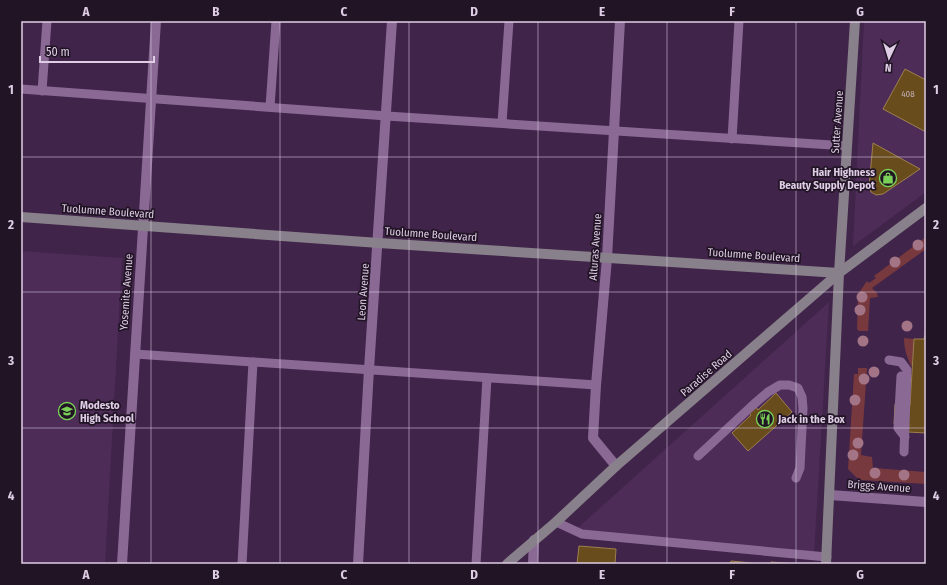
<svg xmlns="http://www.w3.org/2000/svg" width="947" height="585" font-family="'Fira Sans Condensed',sans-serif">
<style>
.built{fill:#4d2c58}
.green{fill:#77393d}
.building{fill:#684c1b;stroke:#9d7f4f}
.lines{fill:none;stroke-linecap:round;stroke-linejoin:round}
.lane{stroke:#8a6a95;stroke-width:9}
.street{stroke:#8a6a95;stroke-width:10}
.secondary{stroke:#88808a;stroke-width:10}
.tree{fill:#a37485}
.grid{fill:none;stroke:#dfcde5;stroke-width:1;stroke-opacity:0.55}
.labels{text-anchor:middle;stroke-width:3.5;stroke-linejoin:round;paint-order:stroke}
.number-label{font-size:9px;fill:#c1adb2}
.street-label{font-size:11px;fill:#dfcde5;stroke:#211425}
.poi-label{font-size:11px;font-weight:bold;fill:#dfcde5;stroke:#211425;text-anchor:start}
.neatline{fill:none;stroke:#dfcde5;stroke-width:1.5}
.grid-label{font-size:13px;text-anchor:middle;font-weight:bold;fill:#dfcde5}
</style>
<rect width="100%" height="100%" fill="#41244a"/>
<!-- built -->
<g class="built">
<polygon points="864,21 926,21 926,192 853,246"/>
<polygon points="21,251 122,258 105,564 21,564"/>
<polygon points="829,302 814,554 571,534"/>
</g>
<!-- green -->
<g class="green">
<polygon points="926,237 926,249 872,288 877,293 878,297 870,298 868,331 859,331 857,329 858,294 867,281 869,283 876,278 874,276"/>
<path d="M904,338L914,339L912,366H911C907,356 904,349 904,338Z"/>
<polygon points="858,368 867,368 861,455 872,457 873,468 926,472 926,484 861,480 856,477 848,469 854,374 858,374"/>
</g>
<!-- building -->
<g class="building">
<polygon points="905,69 926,80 926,132 883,109"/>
<polygon points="873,143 920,169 883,194 876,195 871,192 869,187"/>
<polygon points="925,335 926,335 926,433 908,432 909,424 894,424 895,404 910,405 914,339 924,339"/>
<polygon points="776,393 792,412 748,451 732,433 751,415 749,413 756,407 758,410"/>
<polygon points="579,546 616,549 615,564 577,564"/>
<polygon points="731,561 751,563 751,564 730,564"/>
<polygon points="771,562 797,564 771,564"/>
</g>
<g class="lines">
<!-- lane -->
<g class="lane">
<polyline points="21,89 387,116 847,146"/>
<polyline points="42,91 47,21"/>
<polyline points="270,107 276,21"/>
<polyline points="502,123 509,21"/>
<polyline points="732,139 739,21"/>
<polyline points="135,354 596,385"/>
<polyline points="889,360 901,362 907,370 904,452"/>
<polyline points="901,376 898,428 905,437"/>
<polyline points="698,456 754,404 768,392 780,385 789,385 798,388 802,397 803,408 800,468 796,478"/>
<polyline points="556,522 582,534 827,557"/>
<polyline points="242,564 253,362"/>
<polyline points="476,564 487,378"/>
</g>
<!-- street -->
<g class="street">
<polyline points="616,466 593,438 596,385 607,258 620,21"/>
<polyline points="830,495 926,502"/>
<polyline points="122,564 156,21"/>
<polyline points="358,564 369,369 392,21"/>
<polyline points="533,564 534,540"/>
</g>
<!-- secondary -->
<g class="secondary">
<polyline points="21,217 379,243 839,273"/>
<polyline points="507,564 556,522 616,466 839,273 926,208"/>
<polyline points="826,564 839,273 855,21"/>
</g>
</g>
<!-- trees -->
<g class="tree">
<circle cx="918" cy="245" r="5.5"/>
<circle cx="895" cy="262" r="5.5"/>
<circle cx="862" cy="297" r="5.5"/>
<circle cx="860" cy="310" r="5.5"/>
<circle cx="907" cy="326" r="5.5"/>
<circle cx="863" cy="341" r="5.5"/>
<circle cx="874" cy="372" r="5.5"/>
<circle cx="864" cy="379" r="5.5"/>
<circle cx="855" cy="400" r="5.5"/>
<circle cx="858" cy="443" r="5.5"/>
<circle cx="853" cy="455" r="5.5"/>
<circle cx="875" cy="473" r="5.5"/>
<circle cx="904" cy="475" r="5.5"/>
</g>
<!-- grid -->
<path class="grid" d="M151,21V564M280,21V564M409,21V564M538,21V564M667,21V564M796,21V564M21,157H926M21,292H926M21,428H926"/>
<!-- icons -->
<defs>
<g id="shop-ring" transform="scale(0.9)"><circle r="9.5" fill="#211425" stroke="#7ad157" stroke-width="1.5"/><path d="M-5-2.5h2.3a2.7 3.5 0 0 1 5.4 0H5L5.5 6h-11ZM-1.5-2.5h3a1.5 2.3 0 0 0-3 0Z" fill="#7ad157"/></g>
<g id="school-ring" transform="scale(0.9)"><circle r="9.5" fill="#211425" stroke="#7ad157" stroke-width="1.5"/><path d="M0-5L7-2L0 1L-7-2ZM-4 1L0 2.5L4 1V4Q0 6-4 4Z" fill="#7ad157"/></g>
<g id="restaurant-ring" transform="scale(0.9)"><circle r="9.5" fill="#211425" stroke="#7ad157" stroke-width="1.5"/><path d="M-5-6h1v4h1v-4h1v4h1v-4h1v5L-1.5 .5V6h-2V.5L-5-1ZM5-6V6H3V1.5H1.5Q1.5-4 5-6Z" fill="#7ad157"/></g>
</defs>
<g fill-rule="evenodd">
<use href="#shop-ring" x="888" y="178"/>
<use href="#school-ring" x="67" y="411"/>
<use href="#restaurant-ring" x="765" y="419"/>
</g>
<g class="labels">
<!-- number labels -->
<g class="number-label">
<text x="908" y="97">408</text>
</g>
<!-- street labels -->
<g class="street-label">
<text transform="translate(837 122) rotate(-86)" y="4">Sutter Avenue</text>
<text transform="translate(108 211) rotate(4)" y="4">Tuolumne Boulevard</text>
<text transform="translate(431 234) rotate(4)" y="4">Tuolumne Boulevard</text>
<text transform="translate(595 247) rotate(-86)" y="4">Alturas Avenue</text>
<text transform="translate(754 255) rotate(4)" y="4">Tuolumne Boulevard</text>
<text transform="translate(126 292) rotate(-86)" y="4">Yosemite Avenue</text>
<text transform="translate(363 292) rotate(-86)" y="4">Leon Avenue</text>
<text transform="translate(706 373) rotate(-41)" y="4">Paradise Road</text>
<text transform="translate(879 486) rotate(4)" y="4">Briggs Avenue</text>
</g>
<!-- poi labels -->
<g class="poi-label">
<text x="875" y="176" text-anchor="end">Hair Highness<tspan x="875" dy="13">Beauty Supply Depot</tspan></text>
<text x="80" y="409">Modesto<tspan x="80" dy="13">High School</tspan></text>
<text x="778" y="423">Jack in the Box</text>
</g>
</g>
<!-- border -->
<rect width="947" height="585" fill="none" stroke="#211425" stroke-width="44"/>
<!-- north arrow -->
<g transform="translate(889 58) rotate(184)" stroke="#211425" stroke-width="3" paint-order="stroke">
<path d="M0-3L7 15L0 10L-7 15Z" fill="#dfcde5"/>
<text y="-6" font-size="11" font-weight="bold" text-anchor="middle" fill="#dfcde5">N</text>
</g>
<!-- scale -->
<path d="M40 56v6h114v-6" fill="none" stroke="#dfcde5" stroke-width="2"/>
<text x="46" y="56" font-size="12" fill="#dfcde5" stroke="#211425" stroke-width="3" paint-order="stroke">50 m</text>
<rect x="22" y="22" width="903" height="541" class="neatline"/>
<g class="grid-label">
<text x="86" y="16">A</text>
<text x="216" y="16">B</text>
<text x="344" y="16">C</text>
<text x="474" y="16">D</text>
<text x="602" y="16">E</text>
<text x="732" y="16">F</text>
<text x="860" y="16">G</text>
<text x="11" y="94">1</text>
<text x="936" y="94">1</text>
<text x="11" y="229">2</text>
<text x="936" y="229">2</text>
<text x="11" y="365">3</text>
<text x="936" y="365">3</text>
<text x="11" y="500">4</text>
<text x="936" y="500">4</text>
<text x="86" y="579">A</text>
<text x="216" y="579">B</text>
<text x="344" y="579">C</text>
<text x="474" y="579">D</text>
<text x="602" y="579">E</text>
<text x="732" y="579">F</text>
<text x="860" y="579">G</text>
</g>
</svg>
